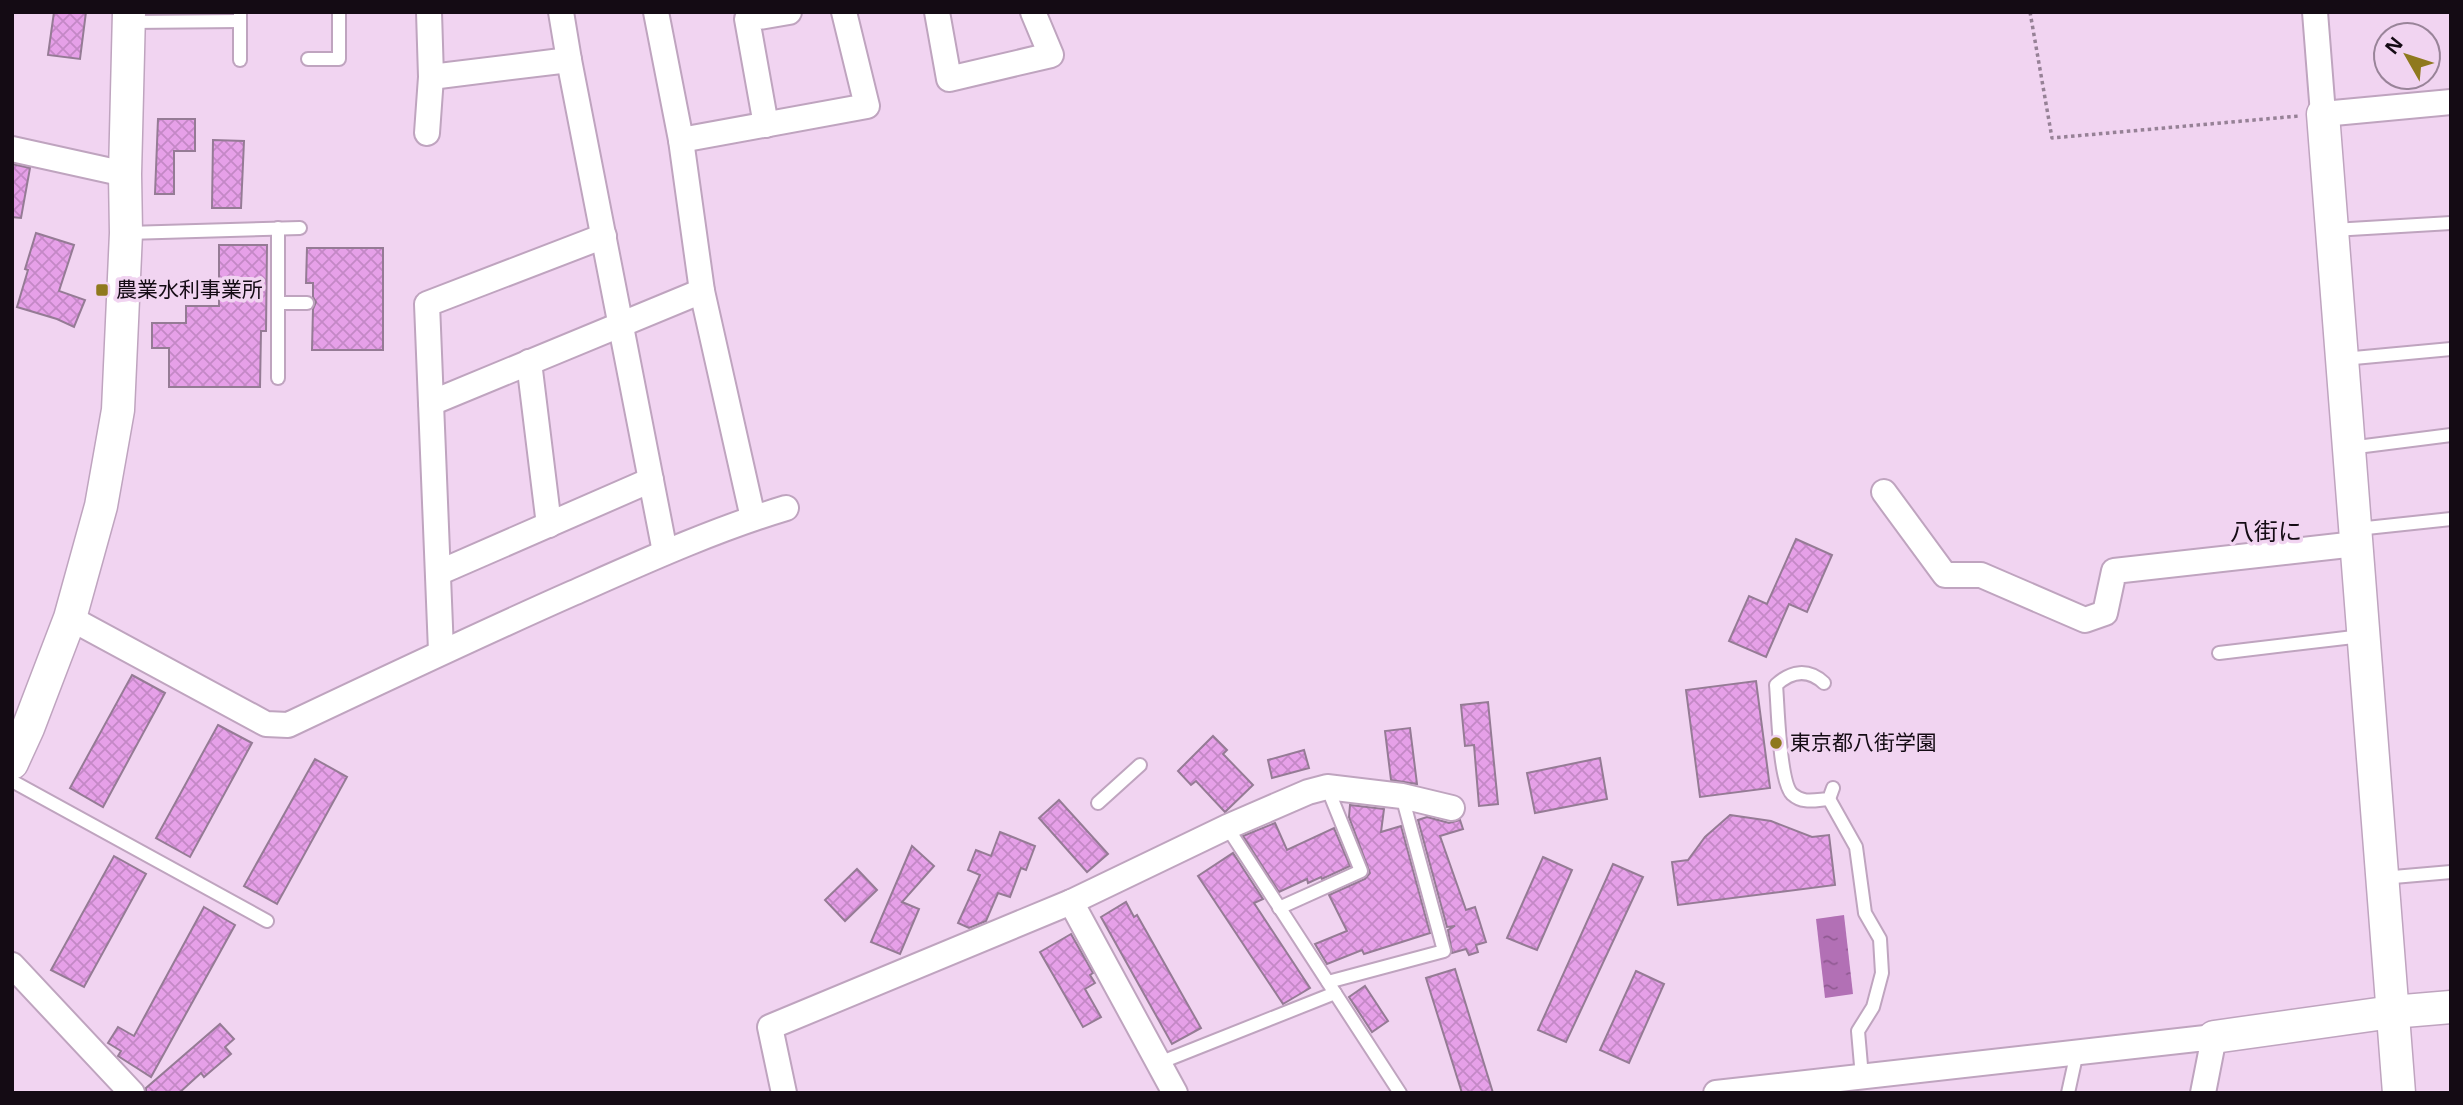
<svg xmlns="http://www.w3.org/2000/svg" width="2463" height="1105" font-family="'Noto Sans','Noto Sans JP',sans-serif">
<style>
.water{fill:url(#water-ripples)}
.building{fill:url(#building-cross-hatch);stroke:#957b95;stroke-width:2}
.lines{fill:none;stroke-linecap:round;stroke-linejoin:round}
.service-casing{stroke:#bfa4bf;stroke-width:16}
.minor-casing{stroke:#bfa4bf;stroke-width:28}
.tertiary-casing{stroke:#bfa4bf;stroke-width:35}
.path{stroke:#968196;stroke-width:3.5;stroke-dasharray:3.5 3.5;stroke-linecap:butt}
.service{stroke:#fff;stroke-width:12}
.minor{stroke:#fff;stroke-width:24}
.tertiary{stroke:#fff;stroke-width:32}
.poi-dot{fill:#8f791e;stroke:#f1d4f1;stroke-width:2.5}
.labels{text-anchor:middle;stroke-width:7;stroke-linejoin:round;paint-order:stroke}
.poi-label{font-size:21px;fill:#140b14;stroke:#f1d4f1;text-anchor:start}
.quarter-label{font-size:24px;fill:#140b14;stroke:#f1d4f1}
</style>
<defs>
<pattern id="water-ripples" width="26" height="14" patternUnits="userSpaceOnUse" patternTransform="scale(1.75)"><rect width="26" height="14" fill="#b270b5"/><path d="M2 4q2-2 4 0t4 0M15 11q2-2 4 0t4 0" fill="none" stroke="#905a92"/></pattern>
<pattern id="building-cross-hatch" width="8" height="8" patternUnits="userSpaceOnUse" patternTransform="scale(1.75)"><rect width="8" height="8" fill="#e6a0e8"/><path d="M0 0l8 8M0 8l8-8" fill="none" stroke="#c488c6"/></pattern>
</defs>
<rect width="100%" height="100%" fill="#f1d4f1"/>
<!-- water -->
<polygon class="water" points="1844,915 1853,994 1825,998 1816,919"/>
<!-- building -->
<g class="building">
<polygon points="54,12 86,12 80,59 48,55"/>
<polygon points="158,119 195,119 195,151 174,151 174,194 155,194"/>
<polygon points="213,140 244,141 241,208 212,208"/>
<polygon points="12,164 30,168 21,218 12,217"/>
<polygon points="36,233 74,245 59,291 85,300 74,327 57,319 17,307 28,270 25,269"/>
<polygon points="219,245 267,245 266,331 261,331 260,387 169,387 169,348 152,348 152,323 186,323 186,306 219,306"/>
<polygon points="307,248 383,248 383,350 312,350 313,309 316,302 313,297 313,283 306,283"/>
<polygon points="1796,539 1832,555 1807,612 1789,604 1766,657 1729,641 1749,596 1767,604"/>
<polygon points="132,675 165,693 103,807 70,788"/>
<polygon points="1756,681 1770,788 1700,797 1686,690"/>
<polygon points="1488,702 1498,804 1479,806 1474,745 1465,746 1461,705"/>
<polygon points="218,725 252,743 190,857 156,838"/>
<polygon points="1410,728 1417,784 1391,780 1385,731"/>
<polygon points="1213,736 1227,750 1223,754 1253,785 1225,812 1196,781 1191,785 1178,771"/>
<polygon points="1304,750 1309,768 1272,778 1268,760"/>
<polygon points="1600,758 1607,799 1535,813 1527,773"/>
<polygon points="315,759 347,777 277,904 244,886"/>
<polygon points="1059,800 1108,854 1087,872 1039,818"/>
<polygon points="1350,805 1384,809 1381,832 1401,826 1430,933 1364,954 1362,950 1327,964 1315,944 1347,931 1329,895 1365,879 1370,873 1349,817"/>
<polygon points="1730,815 1771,821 1812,837 1829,835 1835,885 1678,905 1672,862 1688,860 1705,837"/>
<polygon points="1427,817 1449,823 1460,820 1463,829 1440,836 1466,910 1475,907 1486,942 1476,945 1478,952 1469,955 1466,949 1452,953 1448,930 1455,926 1447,927 1418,820"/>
<polygon points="1275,823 1287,850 1334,828 1350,866 1322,879 1321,877 1308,883 1307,879 1279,892 1243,836"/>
<polygon points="1000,832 1035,846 1026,870 1021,868 1010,897 998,893 986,921 969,928 958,923 980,875 968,870 976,850 991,856"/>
<polygon points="912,846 934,866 902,902 919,909 900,954 871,942"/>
<polygon points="1233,853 1263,899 1254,903 1310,988 1283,1004 1198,876"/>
<polygon points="114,856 146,874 84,987 51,970"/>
<polygon points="1543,857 1572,870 1537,950 1507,938"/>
<polygon points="1613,864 1643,877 1566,1042 1538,1030"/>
<polygon points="857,869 877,890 845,921 825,900"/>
<polygon points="1126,902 1134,917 1137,915 1201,1028 1172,1044 1101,917"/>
<polygon points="204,907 235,925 151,1077 118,1056 121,1051 108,1043 118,1027 134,1036"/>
<polygon points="1071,934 1093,973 1090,975 1095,983 1085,989 1101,1017 1083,1027 1040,952"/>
<polygon points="1455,969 1493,1093 1462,1093 1426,978"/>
<polygon points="1636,971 1664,984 1629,1063 1600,1050"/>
<polygon points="1365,986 1388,1021 1372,1032 1349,997"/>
<polygon points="220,1024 234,1039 225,1047 231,1054 204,1077 201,1073 179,1093 146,1093 146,1088"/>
</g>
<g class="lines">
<!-- service casing -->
<g class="service-casing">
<g id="service">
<polyline points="240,12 240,60"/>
<polyline points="130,22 240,21"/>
<polyline points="308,59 339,59 339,12"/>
<polyline points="2333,230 2451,223"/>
<polyline points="127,233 300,228"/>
<polyline points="278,303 307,303"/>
<polyline points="2343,359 2451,349"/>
<polyline points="278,378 278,228"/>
<polyline points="2349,448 2451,435"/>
<polyline points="2357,529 2451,519"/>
<polyline points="2219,653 2362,636"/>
<path d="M1824,683C1808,668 1791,671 1776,685C1778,706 1779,781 1792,794C1803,804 1815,800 1829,799L1833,788"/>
<polyline points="12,781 267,921"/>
<polyline points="1829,799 1856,847 1865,913 1880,939 1882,973 1873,1007 1858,1031 1862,1077"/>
<polyline points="1098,803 1140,765"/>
<polyline points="1227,827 1400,1093"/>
<polyline points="2382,878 2451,872"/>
<polyline points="1279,908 1361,871 1327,787"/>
<polyline points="1328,982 1444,951 1402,796"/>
<polyline points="1159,1063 1335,993"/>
<polyline points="2068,1093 2077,1052"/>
</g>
</g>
<!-- minor casing -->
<g class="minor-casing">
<g id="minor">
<polyline points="561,12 569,60 665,552"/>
<polyline points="656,12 681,140 702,291 753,518"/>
<polyline points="937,12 949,79 1051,55 1033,12"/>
<polyline points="2315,12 2323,114 2451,102"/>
<polyline points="431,77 569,60"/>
<polyline points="766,125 747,19 789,12"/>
<polyline points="427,133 431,77 429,12"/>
<polyline points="681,140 867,106 844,12"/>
<polyline points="12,149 125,174"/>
<polyline points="529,362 549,525"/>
<polyline points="431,403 702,291"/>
<polyline points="1884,492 1945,575 1981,575 2085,620 2105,613 2114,571 2356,544"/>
<polyline points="438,573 651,480"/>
<path d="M70,618L266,724L288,725C383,680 478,635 573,593C643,562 713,530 786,508"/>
<polyline points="441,651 427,304 604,236"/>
<polyline points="1071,902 1175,1093"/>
<polyline points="12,965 132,1093"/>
<polyline points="784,1093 770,1027 1071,902 1227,827 1308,792 1327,787 1402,796 1452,808"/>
<polyline points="1716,1093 2214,1037 2203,1093"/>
</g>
</g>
<!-- tertiary casing -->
<g class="tertiary-casing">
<g id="tertiary">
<polyline points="2323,114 2399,1093"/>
<polyline points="12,763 28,728 70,618 101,506 118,410 126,233 125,174 129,12"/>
<polyline points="2214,1037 2392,1012 2451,1007"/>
</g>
</g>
<!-- path -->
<polyline class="path" points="2030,12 2052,138 2299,116"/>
<!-- service -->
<use href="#service" class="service"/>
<!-- minor -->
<use href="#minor" class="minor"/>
<!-- tertiary -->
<use href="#tertiary" class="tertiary"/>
</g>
<!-- markers -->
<g class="poi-dot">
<rect x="95" y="283" width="14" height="14" rx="3.5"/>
<circle cx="1776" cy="743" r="7"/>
</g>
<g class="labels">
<!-- poi labels -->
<g class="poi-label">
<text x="116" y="297">農業水利事業所</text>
<text x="1790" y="750">東京都八街学園</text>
</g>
<!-- quarter labels -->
<g class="quarter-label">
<text x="2266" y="540">八街に</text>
</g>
</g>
<!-- border -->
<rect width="2463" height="1105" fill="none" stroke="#140b14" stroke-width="28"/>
<!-- north arrow -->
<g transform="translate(2407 56) rotate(309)"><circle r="33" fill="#f1d4f1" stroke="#998499" stroke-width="2"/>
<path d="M0-5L12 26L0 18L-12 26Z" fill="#8f791e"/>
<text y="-10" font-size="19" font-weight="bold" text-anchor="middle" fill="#140b14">N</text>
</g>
</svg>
